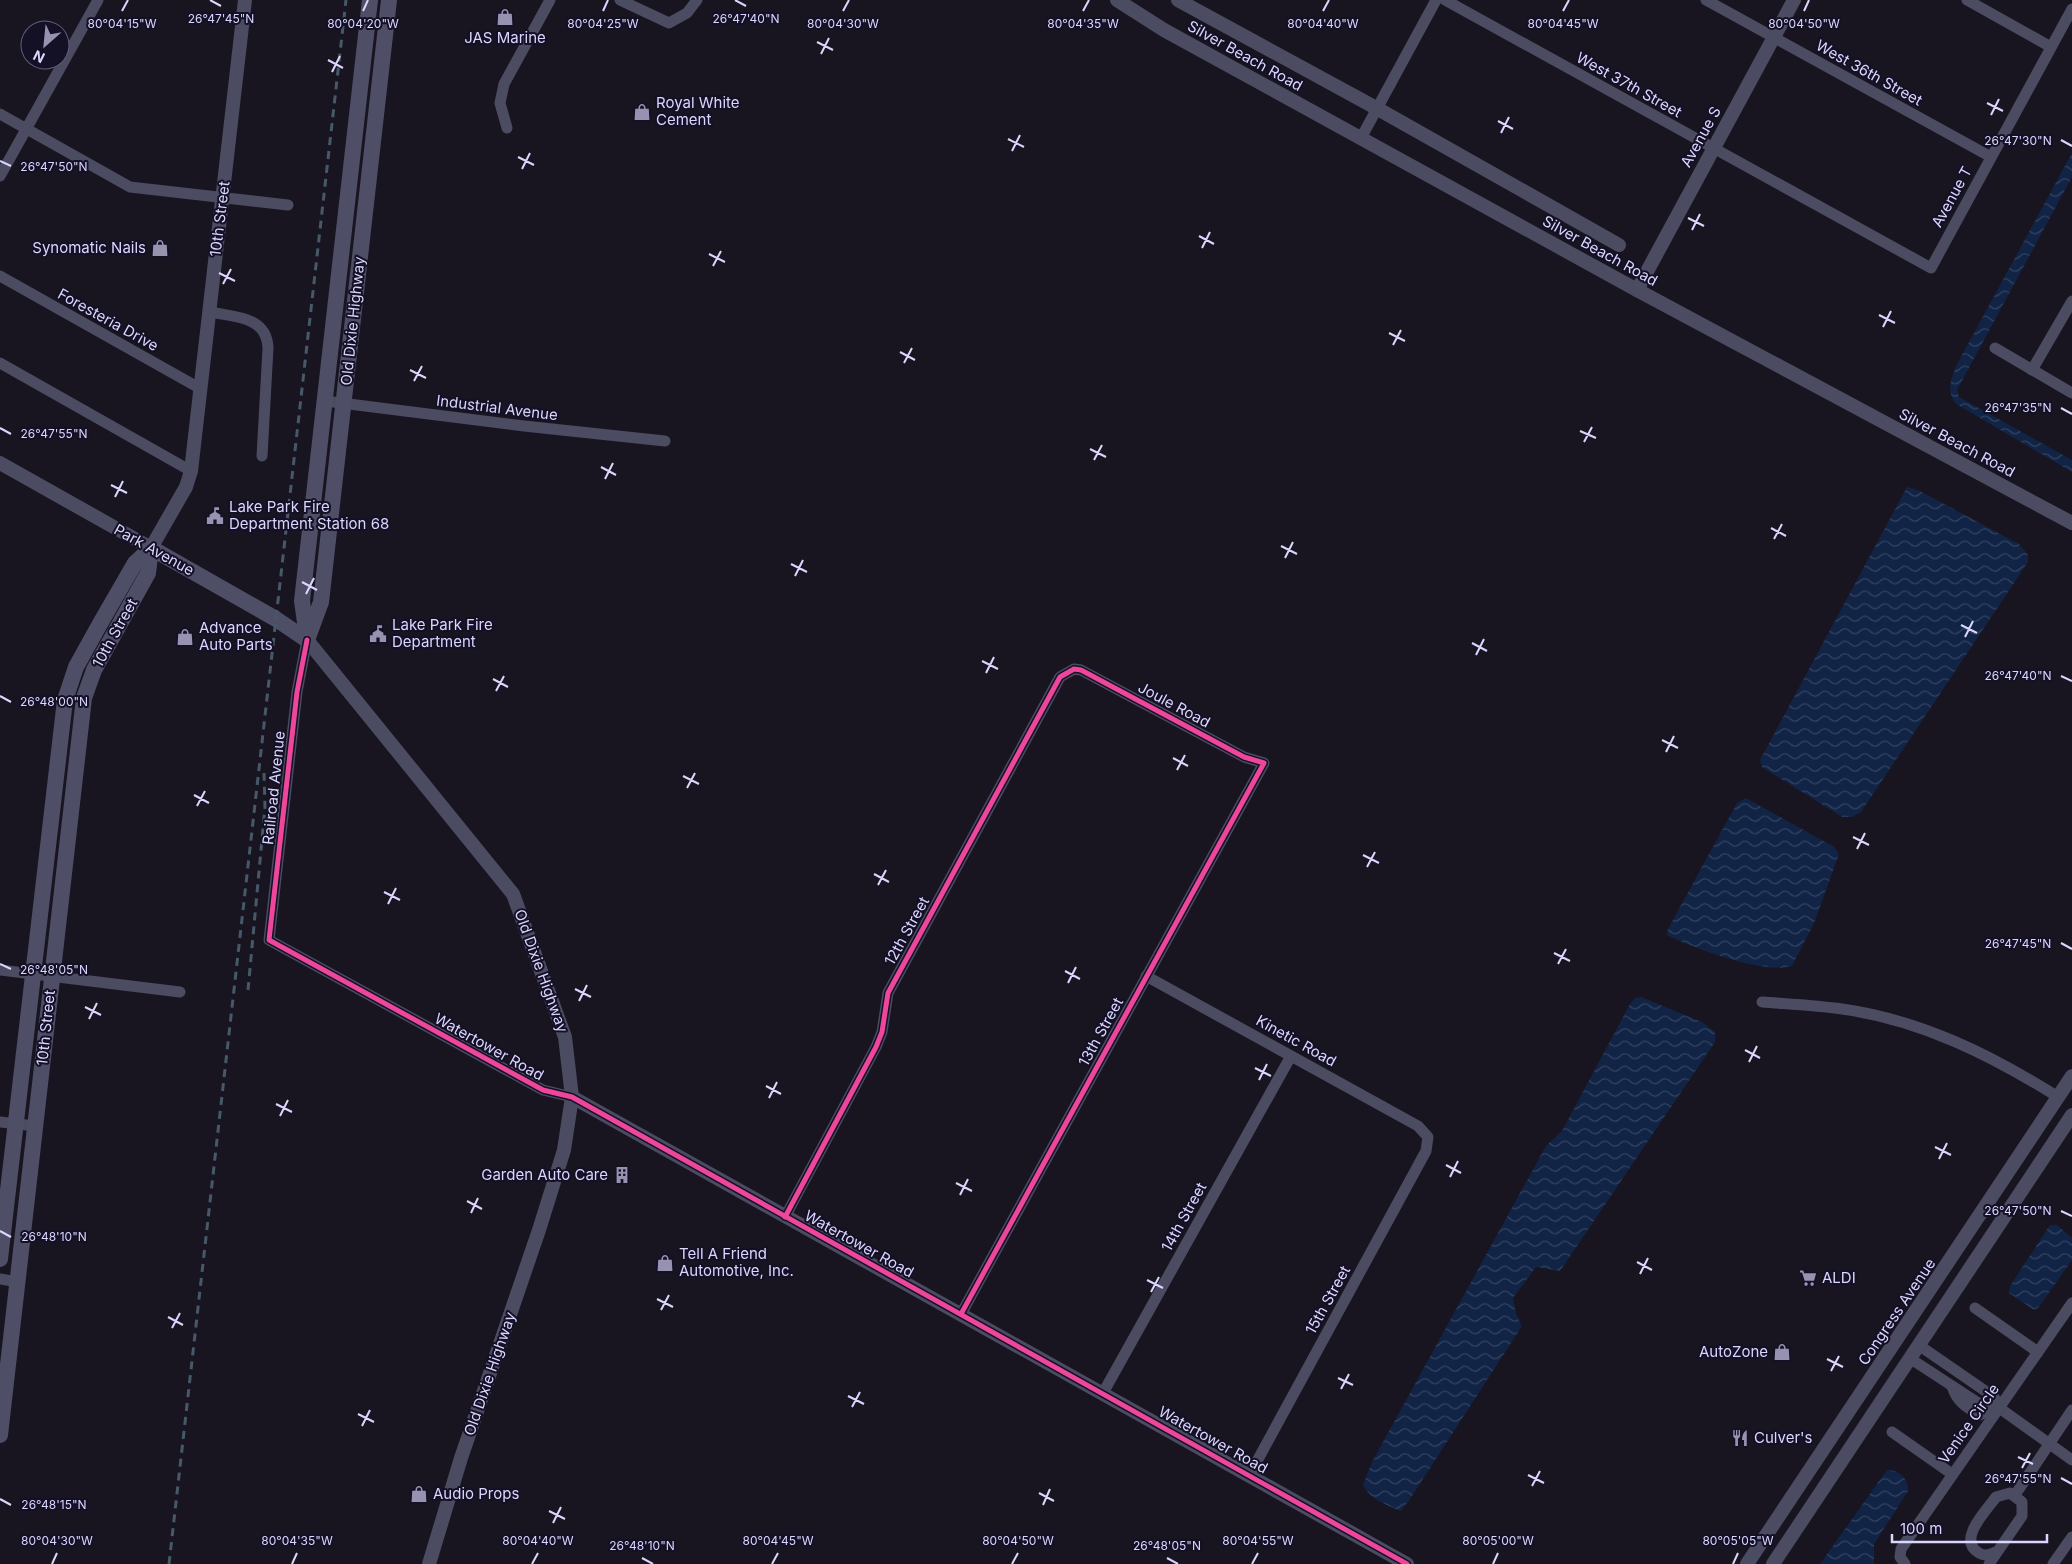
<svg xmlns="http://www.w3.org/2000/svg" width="2072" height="1564" font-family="Inter,sans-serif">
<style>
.water{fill:url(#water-waves)}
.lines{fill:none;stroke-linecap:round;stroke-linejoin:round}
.minor{stroke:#4b4b61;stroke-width:11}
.tertiary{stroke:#4b4b61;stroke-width:14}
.secondary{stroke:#4f4e67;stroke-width:16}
.rail{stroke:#455969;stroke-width:3;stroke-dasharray:8 6;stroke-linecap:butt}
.cycleway-casing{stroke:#141026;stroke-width:8}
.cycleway{stroke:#ed469a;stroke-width:5}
.ticks{fill:none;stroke:#dbd6fd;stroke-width:2}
.labels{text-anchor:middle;stroke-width:4;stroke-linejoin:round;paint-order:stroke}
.poi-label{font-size:15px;fill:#dbd6fd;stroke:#141026;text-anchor:start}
.street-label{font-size:15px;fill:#dbd6fd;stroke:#141026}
.ticks-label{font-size:12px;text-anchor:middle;fill:#dbd6fd;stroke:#141026;stroke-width:4;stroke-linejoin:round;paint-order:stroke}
</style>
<defs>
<pattern id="water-waves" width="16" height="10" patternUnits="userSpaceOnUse" patternTransform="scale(1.25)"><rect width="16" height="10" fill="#112446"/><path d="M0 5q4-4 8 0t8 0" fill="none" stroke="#334362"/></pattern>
</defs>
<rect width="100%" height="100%" fill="#181521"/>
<!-- water -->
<g class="water">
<path d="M2072,153V177L1957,390L1959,397L2072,460V472L1956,404C1946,391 1951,380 1956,366Z"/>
<polygon points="1907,487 1918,490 2019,544 2028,555 2028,562 1861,812 1852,817 1842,817 1762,767 1760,760"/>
<path d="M1746,798L1834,847L1839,854L1814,923L1792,966C1765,975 1693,948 1667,935L1668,929L1737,803Z"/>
<path d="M1641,997L1702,1022L1715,1032V1042L1560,1271L1536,1267L1513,1298L1516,1314L1522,1326L1408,1502L1401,1511C1386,1505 1370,1499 1363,1485L1372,1462L1546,1146L1562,1131L1630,1004L1635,998Z"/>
<polygon points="2050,1225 2057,1225 2072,1238 2072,1260 2038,1308 2034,1310 2009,1293 2010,1286"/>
<path d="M1887,1470C1899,1470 1909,1479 1908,1491L1874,1544V1564H1820Z"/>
</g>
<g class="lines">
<!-- minor -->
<g class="minor">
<polyline points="620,0 669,23 687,13 697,0"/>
<polyline points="1445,0 1931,268 2072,9"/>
<polyline points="1706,0 1991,157"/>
<polyline points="1967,0 2051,47"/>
<polyline points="0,114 130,187 288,205"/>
<polyline points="507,128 500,103 504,84 550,0"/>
<polyline points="1361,138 1436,0"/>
<polyline points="0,176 98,0"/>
<polyline points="0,276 201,389"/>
<path d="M210,312C234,317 267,316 268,348L262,456"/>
<polyline points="1995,348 2072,393"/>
<polyline points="0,363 191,471"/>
<polyline points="2032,370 2072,301"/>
<polyline points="325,401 524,426 665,441"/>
<polyline points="307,640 297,692 269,940 543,1090 572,1097"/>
<polyline points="0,970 180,992"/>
<polyline points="1146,976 1418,1126 1428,1137 1426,1151 1250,1474"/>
<path d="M1762,1002C1788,1004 1815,1005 1842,1009C1921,1020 1991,1055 2058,1097"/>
<polyline points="0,1122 35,1126"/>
<polyline points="785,1217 876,1047 882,1032 888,993 1060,677 1074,669 1081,670 1244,757 1264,763 961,1314"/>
<polyline points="0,1279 18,1282"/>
<polyline points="1975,1308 2038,1352"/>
<polyline points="1920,1346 1994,1397 1998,1407 2072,1460"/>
<polyline points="1911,1359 1989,1410 1998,1407"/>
<path d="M1952,1386C1957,1402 1966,1407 1980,1415L1989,1410"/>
<polyline points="1103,1393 1291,1056"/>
<polyline points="1892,1432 1952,1474"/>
<polyline points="2015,1495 2072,1410"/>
<polyline points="1905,1564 1900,1557 1901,1549 2072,1303"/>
<path d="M1989,1564L2022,1516V1502L2010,1493L1996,1497C1987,1510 1956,1540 1979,1553C1986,1557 1991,1554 1998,1551"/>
<polyline points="2053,1564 2072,1537"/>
</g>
<!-- tertiary -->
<g class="tertiary">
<polyline points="1117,0 1164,30 1637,290 2072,523"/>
<polyline points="1178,0 1378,109 1619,245"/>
<polyline points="1637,290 1794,0"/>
<polyline points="0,463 151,548 186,487 191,471 245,0"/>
<polyline points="307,640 513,894 565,1037 572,1097 564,1150 539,1230 461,1458 429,1564"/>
<polyline points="572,1097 1407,1564"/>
<polyline points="1747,1564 2072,1076"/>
<polyline points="1773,1564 2072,1115"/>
</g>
<!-- secondary -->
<g class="secondary">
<polyline points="151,548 276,619 307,640"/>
<polyline points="307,637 302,601 370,0"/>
<polyline points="307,640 321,602 389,0"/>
<polyline points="0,1259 65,700 76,667 101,622 135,563 151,548"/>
<polyline points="0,1435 84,698 94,670 148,573 151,548"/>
</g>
<!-- rail -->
<g class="rail">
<polyline points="248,990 265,807 264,773"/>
<polyline points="169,1564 346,0"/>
</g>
<!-- cycleway casing -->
<g class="cycleway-casing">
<g id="cycleway">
<polyline points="307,640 297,692 269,940 543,1090 572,1097 1407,1564"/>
<polyline points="785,1217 876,1047 882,1032 888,993 1060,677 1074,669 1081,670 1244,757 1264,763 961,1314"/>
</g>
</g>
<!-- cycleway -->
<use href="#cycleway" class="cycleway"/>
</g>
<!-- ticks -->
<path class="ticks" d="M210,0L221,6M735,0L746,6M122,11L128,0M363,11L368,0M603,11L608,0M843,11L849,0M1083,11L1089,0M1323,11L1329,0M1563,11L1569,0M1804,11L1809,0M817,42L833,50M821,54L829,38M328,60L343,68M332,72L340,56M1987,103L2003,111M1991,115L1999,99M1498,121L1513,129M1501,133L1509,117M1008,139L1024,147M2061,140L2072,146M1012,151L1020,135M518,157L534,165M0,161L11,166M522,169L530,153M1688,218L1704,226M1692,230L1700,214M1199,236L1214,244M1202,248L1210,232M709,254L725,262M713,266L721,251M219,273L235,281M223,284L231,269M1879,315L1895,323M1883,327L1891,311M1389,333L1405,341M1393,345L1401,330M900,352L915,360M904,363L912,348M410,370L426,378M414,381L422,366M2061,408L2072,414M0,428L11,434M1580,431L1596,438M1584,442L1592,427M1090,449L1106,457M1094,460L1102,445M601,467L616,475M605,479L613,463M111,485L127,493M115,497L123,481M1771,528L1786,536M1774,539L1782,524M1281,546L1297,554M1285,558L1293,542M791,564L807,572M795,576L803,560M302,582L317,590M306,594L314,578M1961,625L1977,633M1965,637L1973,621M1472,643L1487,651M1476,655L1484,639M982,661L998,669M986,673L994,657M2061,676L2072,681M493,679L508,687M496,691L504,676M0,696L11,702M1662,740L1678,748M1666,752L1674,736M1173,758L1188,766M1177,770L1185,755M683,776L699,784M687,788L695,773M194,795L209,803M197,806L205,791M1853,837L1869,845M1857,849L1865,833M1363,855L1379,863M1367,867L1375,852M874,874L889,882M878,885L886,870M384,892L400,900M388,904L396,888M2061,943L2072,949M1554,953L1570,961M0,964L11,969M1558,964L1566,949M1065,971L1080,979M1068,983L1076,967M575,989L591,997M579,1001L587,985M85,1007L101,1015M89,1019L97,1003M1745,1050L1760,1058M1749,1062L1757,1046M1255,1068L1271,1076M1259,1080L1267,1064M766,1086L781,1094M769,1098L777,1082M276,1104L292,1112M280,1116L288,1100M1935,1147L1951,1155M1939,1159L1947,1143M1446,1165L1461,1173M1450,1177L1458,1161M956,1183L972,1191M960,1195L968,1179M467,1201L482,1209M2061,1211L2072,1216M471,1213L478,1198M0,1231L11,1237M1637,1262L1652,1270M1640,1274L1648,1258M1147,1280L1163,1288M1151,1292L1159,1277M657,1299L673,1307M661,1310L669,1295M168,1317L183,1325M172,1328L180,1313M1827,1359L1843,1367M1831,1371L1839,1356M1338,1378L1353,1385M1341,1389L1349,1374M848,1396L864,1404M852,1407L860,1392M358,1414L374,1422M362,1426L370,1410M2018,1457L2033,1464M2022,1468L2030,1453M1528,1475L1544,1483M2061,1478L2072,1484M1532,1486L1540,1471M1039,1493L1054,1501M0,1499L11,1505M1043,1505L1050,1489M549,1511L565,1519M553,1523L561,1507M642,1558L653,1564M1167,1558L1178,1564M52,1564L57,1553M292,1564L297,1553M532,1564L538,1553M772,1564L778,1553M1012,1564L1018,1553M1252,1564L1258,1553M1493,1564L1498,1553M1733,1564L1738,1553"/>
<!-- icons -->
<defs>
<g id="shop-bare" transform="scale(1.35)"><path d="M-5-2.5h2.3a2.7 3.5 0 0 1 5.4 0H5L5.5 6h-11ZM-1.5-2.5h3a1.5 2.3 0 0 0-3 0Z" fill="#9792b0" stroke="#141026" stroke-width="2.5" paint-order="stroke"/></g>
<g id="civic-bare" transform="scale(1.35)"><path d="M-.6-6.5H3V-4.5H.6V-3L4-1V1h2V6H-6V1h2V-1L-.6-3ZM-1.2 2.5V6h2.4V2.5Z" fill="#9792b0" stroke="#141026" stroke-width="2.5" paint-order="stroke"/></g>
<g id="building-bare" transform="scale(1.35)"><path d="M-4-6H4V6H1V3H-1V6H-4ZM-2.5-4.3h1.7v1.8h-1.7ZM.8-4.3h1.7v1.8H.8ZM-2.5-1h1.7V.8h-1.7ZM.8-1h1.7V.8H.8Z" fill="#9792b0" stroke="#141026" stroke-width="2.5" paint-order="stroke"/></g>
<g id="supermarket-bare" transform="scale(1.35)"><path d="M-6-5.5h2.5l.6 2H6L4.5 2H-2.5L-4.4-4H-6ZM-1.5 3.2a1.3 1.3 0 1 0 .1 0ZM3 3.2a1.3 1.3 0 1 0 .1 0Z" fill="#9792b0" stroke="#141026" stroke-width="2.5" paint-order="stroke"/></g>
<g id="restaurant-bare" transform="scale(1.35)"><path d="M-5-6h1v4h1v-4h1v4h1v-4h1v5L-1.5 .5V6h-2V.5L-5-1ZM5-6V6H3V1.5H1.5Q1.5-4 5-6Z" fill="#9792b0" stroke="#141026" stroke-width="2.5" paint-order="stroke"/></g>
</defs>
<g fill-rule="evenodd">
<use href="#shop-bare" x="505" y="17"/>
<use href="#shop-bare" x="642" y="112"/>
<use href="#shop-bare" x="160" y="248"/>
<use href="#civic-bare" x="215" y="516"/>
<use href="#civic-bare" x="378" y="634"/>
<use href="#shop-bare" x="185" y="637"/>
<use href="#building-bare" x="622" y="1175"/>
<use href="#shop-bare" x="665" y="1263"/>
<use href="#supermarket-bare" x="1808" y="1278"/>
<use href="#shop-bare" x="1782" y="1352"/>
<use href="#restaurant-bare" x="1740" y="1438"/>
<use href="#shop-bare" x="419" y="1494"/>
</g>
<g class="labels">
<!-- poi labels -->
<g class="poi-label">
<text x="505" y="43" text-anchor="middle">JAS Marine</text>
<text x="656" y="108">Royal White<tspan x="656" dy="17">Cement</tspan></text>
<text x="146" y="253" text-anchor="end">Synomatic Nails</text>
<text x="229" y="512">Lake Park Fire<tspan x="229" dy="17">Department Station 68</tspan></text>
<text x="392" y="630">Lake Park Fire<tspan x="392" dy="17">Department</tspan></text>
<text x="199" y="633">Advance<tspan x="199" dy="17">Auto Parts</tspan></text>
<text x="608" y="1180" text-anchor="end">Garden Auto Care</text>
<text x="679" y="1259">Tell A Friend<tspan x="679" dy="17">Automotive, Inc.</tspan></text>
<text x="1822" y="1283">ALDI</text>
<text x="1768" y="1357" text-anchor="end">AutoZone</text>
<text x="1754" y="1443">Culver's</text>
<text x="433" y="1499">Audio Props</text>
</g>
<!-- street labels -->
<g class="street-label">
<text transform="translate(1245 56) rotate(29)" y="5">Silver Beach Road</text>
<text transform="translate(1869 73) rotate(29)" y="5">West 36th Street</text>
<text transform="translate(1629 85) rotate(29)" y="5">West 37th Street</text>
<text transform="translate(1701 137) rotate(-61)" y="5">Avenue S</text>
<text transform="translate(1952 197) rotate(-61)" y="5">Avenue T</text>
<text transform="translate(220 219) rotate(-83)" y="5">10th Street</text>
<text transform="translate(1600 251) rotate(29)" y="5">Silver Beach Road</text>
<text transform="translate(108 320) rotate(29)" y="5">Foresteria Drive</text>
<text transform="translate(353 321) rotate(-84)" y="5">Old Dixie Highway</text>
<text transform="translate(497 408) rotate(7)" y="5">Industrial Avenue</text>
<text transform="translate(1957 443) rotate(28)" y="5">Silver Beach Road</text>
<text transform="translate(154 550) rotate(29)" y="5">Park Avenue</text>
<text transform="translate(115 633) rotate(-61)" y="5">10th Street</text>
<text transform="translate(1174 705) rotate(28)" y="5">Joule Road</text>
<text transform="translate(274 788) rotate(-84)" y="5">Railroad Avenue</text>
<text transform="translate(907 931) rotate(-61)" y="5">12th Street</text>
<text transform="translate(541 971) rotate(70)" y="5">Old Dixie Highway</text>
<text transform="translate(46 1028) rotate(-84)" y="5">10th Street</text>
<text transform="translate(1101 1032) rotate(-61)" y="5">13th Street</text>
<text transform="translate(1296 1041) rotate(29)" y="5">Kinetic Road</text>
<text transform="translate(489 1047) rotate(29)" y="5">Watertower Road</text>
<text transform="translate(1184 1217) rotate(-61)" y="5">14th Street</text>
<text transform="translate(859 1244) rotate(29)" y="5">Watertower Road</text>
<text transform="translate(1328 1300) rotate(-61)" y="5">15th Street</text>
<text transform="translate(1897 1312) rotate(-56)" y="5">Congress Avenue</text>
<text transform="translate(490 1374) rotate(-71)" y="5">Old Dixie Highway</text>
<text transform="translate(1969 1424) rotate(-55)" y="5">Venice Circle</text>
<text transform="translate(1213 1440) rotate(29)" y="5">Watertower Road</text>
</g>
</g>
<g class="ticks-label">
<text x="221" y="23">26°47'45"N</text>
<text x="746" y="23">26°47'40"N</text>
<text x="122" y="28">80°04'15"W</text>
<text x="363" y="28">80°04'20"W</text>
<text x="603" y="28">80°04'25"W</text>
<text x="843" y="28">80°04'30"W</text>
<text x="1083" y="28">80°04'35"W</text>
<text x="1323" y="28">80°04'40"W</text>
<text x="1563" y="28">80°04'45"W</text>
<text x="1804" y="28">80°04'50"W</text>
<text x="2018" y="145">26°47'30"N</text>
<text x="54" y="171">26°47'50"N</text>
<text x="2018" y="412">26°47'35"N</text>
<text x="54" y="438">26°47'55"N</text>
<text x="2018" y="680">26°47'40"N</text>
<text x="54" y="706">26°48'00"N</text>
<text x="2018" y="948">26°47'45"N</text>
<text x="54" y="974">26°48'05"N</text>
<text x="2018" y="1215">26°47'50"N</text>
<text x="54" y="1241">26°48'10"N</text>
<text x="2018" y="1483">26°47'55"N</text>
<text x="54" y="1509">26°48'15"N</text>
<text x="57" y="1545">80°04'30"W</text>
<text x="297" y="1545">80°04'35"W</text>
<text x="538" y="1545">80°04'40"W</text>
<text x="778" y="1545">80°04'45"W</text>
<text x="1018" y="1545">80°04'50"W</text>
<text x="1258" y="1545">80°04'55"W</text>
<text x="1498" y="1545">80°05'00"W</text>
<text x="1738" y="1545">80°05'05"W</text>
<text x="642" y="1550">26°48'10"N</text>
<text x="1167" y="1550">26°48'05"N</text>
</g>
<!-- north arrow -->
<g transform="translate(45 45) rotate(207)"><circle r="24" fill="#141026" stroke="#645f7c"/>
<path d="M0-4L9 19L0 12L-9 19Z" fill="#9792b0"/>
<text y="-8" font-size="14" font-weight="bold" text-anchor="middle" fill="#dbd6fd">N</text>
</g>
<!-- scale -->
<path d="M1892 1534v8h155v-8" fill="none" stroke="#dbd6fd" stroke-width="2.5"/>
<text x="1900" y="1534" font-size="15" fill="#dbd6fd" stroke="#141026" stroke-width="4" paint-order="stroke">100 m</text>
</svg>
